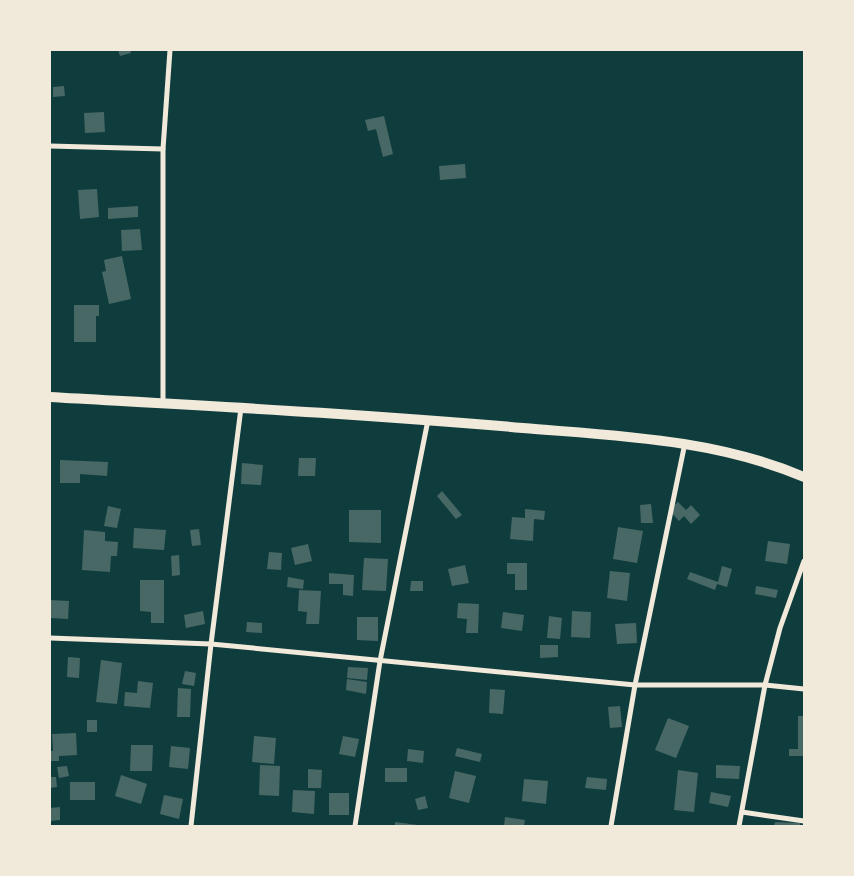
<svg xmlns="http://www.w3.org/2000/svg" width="854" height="876" font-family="'Fira Sans',sans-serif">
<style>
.building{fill:#486865}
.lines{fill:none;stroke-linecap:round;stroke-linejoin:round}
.minor{stroke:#f1e9da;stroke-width:5}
.secondary{stroke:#f1e9da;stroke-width:10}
</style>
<rect width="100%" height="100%" fill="#0f3d3e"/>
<!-- building -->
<g class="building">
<polygon points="118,50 130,50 131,53 120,56"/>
<polygon points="64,86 65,96 53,97 53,87"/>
<polygon points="104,112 105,132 85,133 84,113"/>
<polygon points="384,116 393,154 383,157 376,129 368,131 365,120"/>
<polygon points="465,164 466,178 440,180 439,166"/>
<polygon points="97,189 99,217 80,219 78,190"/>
<polygon points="138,206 138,217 108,219 108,208"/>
<polygon points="140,229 142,250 122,251 121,230"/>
<polygon points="122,256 131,299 109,304 102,272 106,271 104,260"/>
<polygon points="74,305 99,305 99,316 96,316 96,342 74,342"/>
<polygon points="299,458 316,458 315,476 298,476"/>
<polygon points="60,460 108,462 107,476 80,474 80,483 60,483"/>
<polygon points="242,463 263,465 261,485 241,484"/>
<polygon points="442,491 462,515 456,519 437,496"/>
<polygon points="678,502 686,510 691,505 700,515 691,524 684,516 679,521 669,510"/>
<polygon points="651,504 653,523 641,523 640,505"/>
<polygon points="108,506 121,509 117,528 104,526"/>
<polygon points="525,509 545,511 544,520 534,519 533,541 510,539 512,517 525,518"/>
<polygon points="349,510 381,510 381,543 349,542"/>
<polygon points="618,527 643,531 637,563 613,559"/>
<polygon points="134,528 166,530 164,550 133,548"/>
<polygon points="199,529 201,545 192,546 190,530"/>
<polygon points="84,530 105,532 105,541 118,542 117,556 111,556 110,572 82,570"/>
<polygon points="768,541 790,544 787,564 765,561"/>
<polygon points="308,544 312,561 295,565 291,548"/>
<polygon points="269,552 282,553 281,570 267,569"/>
<polygon points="179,555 180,575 172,576 171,556"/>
<polygon points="364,558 388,559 386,591 362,590"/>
<polygon points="507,563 527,563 527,590 515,590 515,574 507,574"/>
<polygon points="465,565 469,583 452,586 448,569"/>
<polygon points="722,566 732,569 727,587 717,584 715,590 687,579 690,572 718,582"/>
<polygon points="610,571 630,573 627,601 607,598"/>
<polygon points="329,573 354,575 353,596 343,595 343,584 329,584"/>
<polygon points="288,577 304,580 303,589 287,587"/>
<polygon points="140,580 164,580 164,623 151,623 151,612 140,611"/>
<polygon points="411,581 423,581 423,591 410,591"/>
<polygon points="756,586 778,590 776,598 755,594"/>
<polygon points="299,590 321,591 319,624 306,624 307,612 298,611"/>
<polygon points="50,600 69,601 68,619 50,618"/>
<polygon points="458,603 479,604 478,633 466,633 467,619 457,618"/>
<polygon points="203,611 205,624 186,628 184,615"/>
<polygon points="572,611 591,612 590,638 571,637"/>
<polygon points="503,612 524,615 522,631 501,628"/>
<polygon points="549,616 562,618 560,639 547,638"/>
<polygon points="357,617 378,617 378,641 357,640"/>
<polygon points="247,622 262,623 262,633 246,632"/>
<polygon points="636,623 637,643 617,644 615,624"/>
<polygon points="540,645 558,645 558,657 540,658"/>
<polygon points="68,657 80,658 79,678 67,677"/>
<polygon points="101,660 122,663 117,704 96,702"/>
<polygon points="348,667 368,668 367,680 347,678"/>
<polygon points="185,671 196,673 194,686 182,684"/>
<polygon points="347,679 367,682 366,694 346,690"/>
<polygon points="138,681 153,683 150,708 124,706 125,692 137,693"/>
<polygon points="178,688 191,689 190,717 177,717"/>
<polygon points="490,689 505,690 503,714 489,713"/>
<polygon points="620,706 622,727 610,728 608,707"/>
<polygon points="798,716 804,716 804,756 789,756 789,749 798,749"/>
<polygon points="668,718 689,726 676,758 655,750"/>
<rect x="87" y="720" width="10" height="12"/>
<polygon points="76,733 77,755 59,756 59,761 50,761 50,751 53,751 52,734"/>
<polygon points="254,736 276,738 274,764 252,762"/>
<polygon points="343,736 359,739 355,757 339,754"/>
<polygon points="131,745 153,745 152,771 130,771"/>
<polygon points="171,746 190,748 188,769 169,767"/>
<polygon points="457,748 482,754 480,762 455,756"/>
<polygon points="408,749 424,751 423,763 407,761"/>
<polygon points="260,765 280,766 279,796 259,795"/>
<polygon points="716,765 740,766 739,779 716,778"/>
<polygon points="67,766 69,776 59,778 57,767"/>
<rect x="385" y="768" width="22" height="14"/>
<polygon points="308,769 322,770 321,788 308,788"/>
<polygon points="678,770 698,773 694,812 674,810"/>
<polygon points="455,771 476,776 469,803 449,798"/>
<polygon points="121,775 147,784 141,804 115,796"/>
<polygon points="50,777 56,777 57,787 50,788"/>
<polygon points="587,777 607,779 606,790 585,788"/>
<polygon points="524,779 548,781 546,804 522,801"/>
<rect x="70" y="782" width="25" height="18"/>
<polygon points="293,790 315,791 314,814 292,812"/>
<polygon points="711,792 731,796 728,807 709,803"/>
<rect x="329" y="793" width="20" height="22"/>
<polygon points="164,795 183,799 179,819 160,814"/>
<polygon points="425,796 428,808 418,810 415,799"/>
<polygon points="60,807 60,820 50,821 50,808"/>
<polygon points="505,817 525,820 524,826 504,826"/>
<polygon points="395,822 418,825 418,826 395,826"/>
<polygon points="775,822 800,823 800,826 774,826"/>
</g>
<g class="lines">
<!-- minor -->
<g class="minor">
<polyline points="50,146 163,149"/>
<polyline points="163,403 163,149 170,50"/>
<polyline points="50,638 211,644 635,685 765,685 804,689"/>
<polyline points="742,812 804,821"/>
<polyline points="191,826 211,644 241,408"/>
<polyline points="355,826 380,661 428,420"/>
<polyline points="611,826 635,685 685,443"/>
<polyline points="739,826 765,685 780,628 804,561"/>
</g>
<!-- secondary -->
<path class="secondary" d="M50,397C208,406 366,414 523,428C618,436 715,439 804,477"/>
</g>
<!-- border -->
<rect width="854" height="876" fill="none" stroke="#f1e9da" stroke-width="102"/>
</svg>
